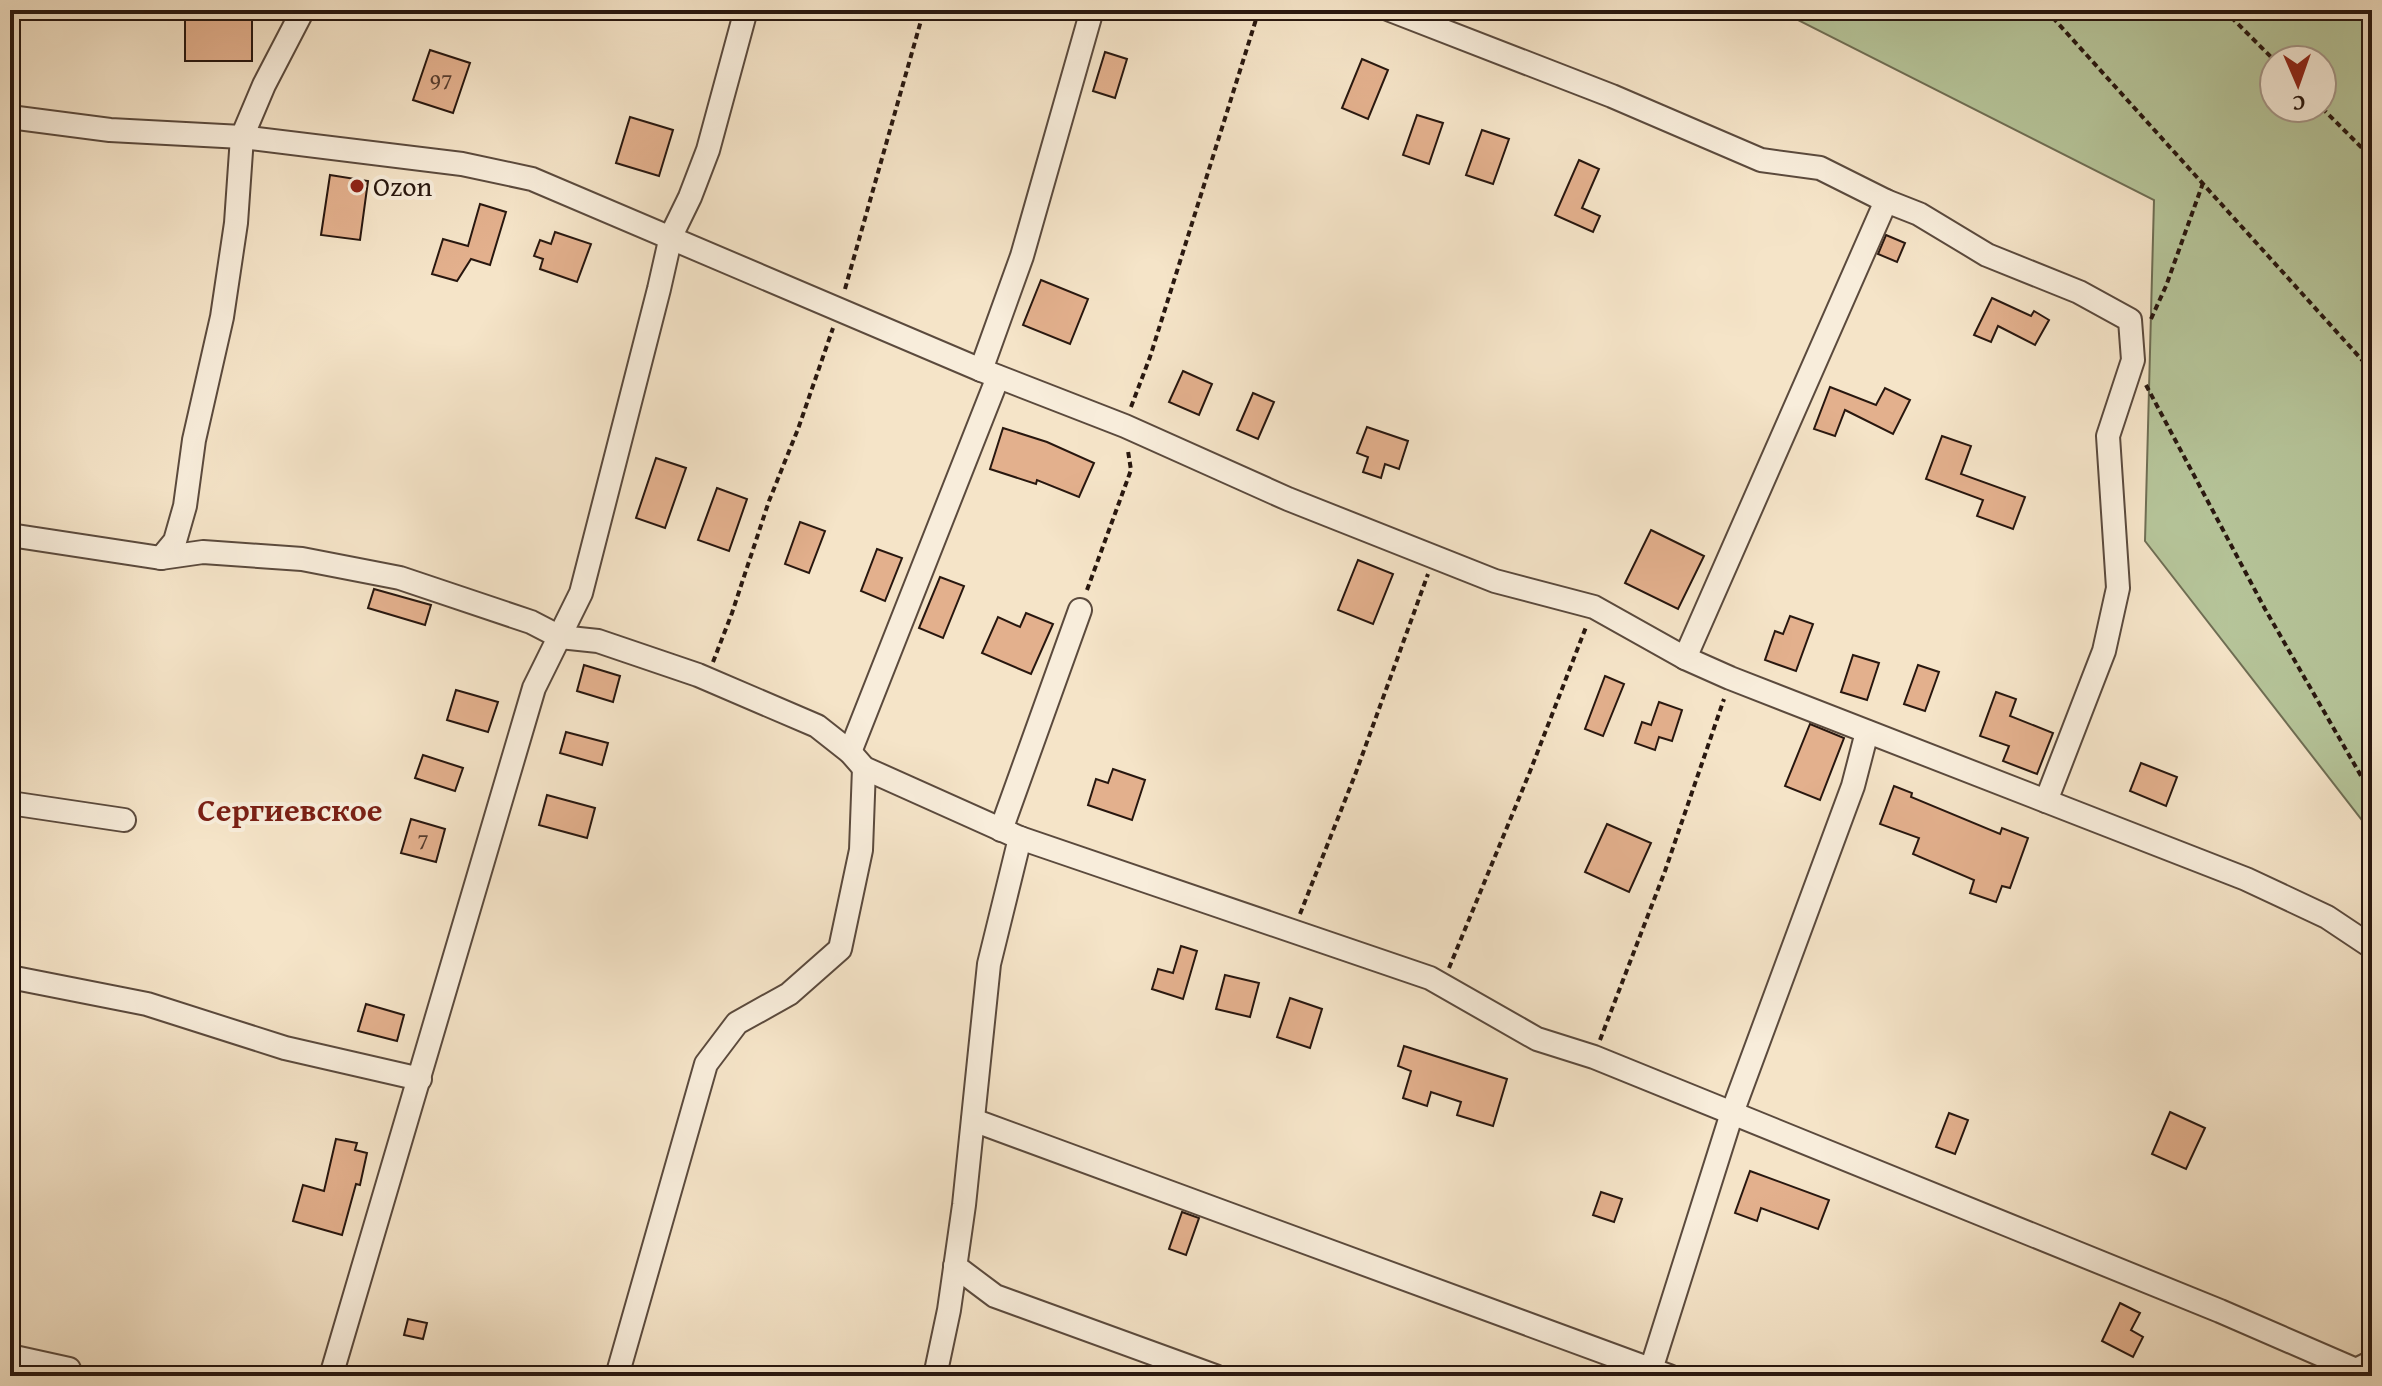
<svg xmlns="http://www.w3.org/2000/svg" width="2382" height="1386" font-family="'Gentium Book Plus',serif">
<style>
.green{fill:#b6c59a;stroke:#6f6e54;stroke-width:2;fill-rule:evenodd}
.building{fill:#e3b08d;stroke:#28170f;stroke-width:2}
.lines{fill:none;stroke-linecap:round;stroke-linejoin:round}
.minor-casing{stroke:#5b4a3d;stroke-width:26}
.path{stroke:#28170f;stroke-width:4;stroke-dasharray:6 4;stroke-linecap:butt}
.minor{stroke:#f8eddb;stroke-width:22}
.poi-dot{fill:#8f2418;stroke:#f8eddb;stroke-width:3}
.labels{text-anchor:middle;stroke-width:8;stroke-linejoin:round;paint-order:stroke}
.number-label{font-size:24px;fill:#573d2e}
.poi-label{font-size:28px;fill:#28170f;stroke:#f8eddb;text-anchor:start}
.quarter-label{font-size:32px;font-weight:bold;fill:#7a1f14;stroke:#f8eddb}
</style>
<rect width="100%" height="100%" fill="#f5e4c8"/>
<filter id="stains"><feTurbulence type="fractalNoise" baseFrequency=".0025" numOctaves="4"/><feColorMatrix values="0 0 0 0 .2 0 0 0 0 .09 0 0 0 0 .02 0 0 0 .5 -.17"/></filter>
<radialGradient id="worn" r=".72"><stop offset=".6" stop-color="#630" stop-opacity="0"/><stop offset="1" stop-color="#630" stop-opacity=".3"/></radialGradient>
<!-- green -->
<path class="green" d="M1778,10H2372V833L2145,541L2154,200ZM2274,60H2322V108H2274Z"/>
<!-- building -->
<g class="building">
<rect x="185" y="14" width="67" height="47"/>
<polygon points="430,50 470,63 453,113 413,100"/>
<polygon points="1105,52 1127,59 1115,98 1093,91"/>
<polygon points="1362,59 1388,70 1368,119 1342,108"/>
<polygon points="1417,115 1443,123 1429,164 1403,155"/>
<polygon points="630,117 673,130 659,176 616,163"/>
<polygon points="1482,130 1509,139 1493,184 1466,175"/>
<polygon points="1579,160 1599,169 1582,208 1600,216 1593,232 1555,215"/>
<polygon points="330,175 368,181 360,240 321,235"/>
<polygon points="480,204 506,212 490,265 471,259 457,281 432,274 443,239 468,246"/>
<polygon points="555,232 591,244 577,282 540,269 543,259 534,256 540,240 551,244"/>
<polygon points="1886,235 1905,243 1897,262 1878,254"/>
<polygon points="1041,280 1088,299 1070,344 1023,325"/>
<polygon points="1992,298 2031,316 2034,311 2049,320 2035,345 1998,326 1991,342 1974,335"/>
<polygon points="1183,371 1212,384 1199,415 1169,402"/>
<polygon points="1830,387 1876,405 1885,388 1910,400 1893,434 1845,410 1835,436 1814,429"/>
<polygon points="1253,393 1274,402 1258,439 1237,430"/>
<polygon points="1367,427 1408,441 1399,469 1385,464 1381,478 1363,472 1368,457 1357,453"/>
<polygon points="1003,428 1047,442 1094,463 1079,497 1037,480 1036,484 990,469"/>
<polygon points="1942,436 1971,446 1961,474 2025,497 2013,529 1977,516 1983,500 1926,479"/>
<polygon points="656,458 686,468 665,528 636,518"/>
<polygon points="717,488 747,499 729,551 698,540"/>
<polygon points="800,522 825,531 809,573 785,564"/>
<polygon points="1651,530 1704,556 1678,609 1625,583"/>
<polygon points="877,549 902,558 885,601 861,591"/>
<polygon points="1358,560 1393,574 1373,624 1338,610"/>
<polygon points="940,577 964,586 943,638 919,628"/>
<polygon points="374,589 431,605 425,625 368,608"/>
<polygon points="1026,613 1053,624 1031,674 982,653 998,617 1020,627"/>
<polygon points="1790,616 1813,624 1796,671 1765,660 1775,631 1783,634"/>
<polygon points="1853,655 1879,663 1867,700 1841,692"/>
<polygon points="584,665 620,676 613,702 577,691"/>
<polygon points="1918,665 1939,672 1925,711 1904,704"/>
<polygon points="1605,676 1624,684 1603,736 1585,729"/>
<polygon points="456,690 498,702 488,732 447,720"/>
<polygon points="1996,692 2016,699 2010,716 2053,733 2037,774 2003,761 2009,746 1980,736"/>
<polygon points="1659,702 1682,710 1672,741 1659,737 1655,750 1635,743 1642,722 1651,725"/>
<polygon points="1810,724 1844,738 1820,800 1785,786"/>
<polygon points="566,732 608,743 602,765 560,753"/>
<polygon points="423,755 463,768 455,791 415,778"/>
<polygon points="2141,763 2177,777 2166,806 2130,791"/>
<polygon points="1113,769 1145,780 1132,820 1088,805 1096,779 1108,783"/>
<polygon points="1894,786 1912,793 1911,797 2000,834 2002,828 2028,838 2010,888 2002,886 1996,902 1970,893 1974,880 1913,854 1919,838 1880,824"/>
<polygon points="547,795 595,808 587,838 539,825"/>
<polygon points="411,819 445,829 436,862 401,853"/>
<polygon points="1607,824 1651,843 1629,892 1585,872"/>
<polygon points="1181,946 1197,951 1183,999 1152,989 1158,969 1173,973"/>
<polygon points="1225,975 1259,983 1250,1017 1216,1009"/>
<polygon points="1290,998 1322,1009 1310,1048 1277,1037"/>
<polygon points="366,1004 404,1015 397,1041 358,1031"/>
<polygon points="1404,1046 1507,1079 1493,1126 1457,1115 1461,1102 1431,1092 1427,1106 1403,1098 1411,1071 1398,1066"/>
<polygon points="2170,1112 2205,1128 2186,1169 2152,1154"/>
<polygon points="1949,1113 1968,1120 1955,1154 1936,1147"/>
<polygon points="336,1139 357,1143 355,1150 367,1153 360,1185 356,1184 342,1235 293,1221 303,1185 324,1191"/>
<polygon points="1750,1171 1829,1200 1818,1229 1761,1208 1757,1221 1735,1213"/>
<polygon points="1601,1192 1622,1199 1614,1222 1593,1215"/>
<polygon points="1182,1212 1199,1218 1186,1255 1169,1249"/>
<polygon points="2120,1303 2140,1313 2131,1330 2143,1337 2133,1357 2102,1341"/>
<polygon points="408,1319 427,1323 423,1339 404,1335"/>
</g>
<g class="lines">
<!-- minor casing -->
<g class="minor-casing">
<g id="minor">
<polyline points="1390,10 1612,96 1761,160 1820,168 1886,201 1919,214 1987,255 2079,292 2130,320 2133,360 2108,436 2118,588 2104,651 2046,801"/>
<polyline points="10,117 110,130 242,137 462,164 532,179 981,370 1125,426 1288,499 1495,581 1594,607 1685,658 1730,678 2246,879 2327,917 2372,947"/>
<polyline points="981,370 1022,256 1092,10"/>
<polyline points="10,535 161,558 203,552 302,559 400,578 531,622 560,637 598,641 698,675 817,726 850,752 864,768 1020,838 1430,978 1537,1039 1594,1057 2220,1311 2356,1370 2372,1362"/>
<polyline points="161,558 175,541 185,506 194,440 222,317 236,223 242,137 264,85 303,10"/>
<polyline points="1685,658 1886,201"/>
<polyline points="850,752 998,377"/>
<polyline points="10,803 124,820"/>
<polyline points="1001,830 1080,610"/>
<polyline points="10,977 147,1004 285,1048 420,1079"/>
<polyline points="973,1120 1669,1376"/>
<polyline points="955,1266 995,1296 1215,1376"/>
<polyline points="10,1356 69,1369"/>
<polyline points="331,1376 534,688 581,593 659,289 671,236 690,197 708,150 746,10"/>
<polyline points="617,1376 706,1064 737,1023 789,994 840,949 861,850 864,768"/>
<polyline points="935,1376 949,1310 964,1205 989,964 1020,838"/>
<polyline points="1649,1376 1732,1113 1853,786 1867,732"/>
</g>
</g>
<!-- path -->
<g class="path">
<polyline points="2046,10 2372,371"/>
<polyline points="2224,10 2274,60"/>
<polyline points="2322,108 2372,158"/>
<polyline points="845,289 924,10"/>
<polyline points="2151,319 2166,286 2203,183"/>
<polyline points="2146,385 2265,609 2372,795"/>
<polyline points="1131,407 1150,357 1259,10"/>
<polyline points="1087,590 1131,470 1128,451"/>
<polyline points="713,662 732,613 769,501 798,429 833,328"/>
<polyline points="1300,914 1355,775 1428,574"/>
<polyline points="1449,968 1529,774 1586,627"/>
<polyline points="1600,1040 1665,871 1724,699"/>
</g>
<!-- minor -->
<use href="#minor" class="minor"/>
</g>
<!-- markers -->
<circle class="poi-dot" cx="357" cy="186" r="8"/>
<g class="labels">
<!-- number labels -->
<g class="number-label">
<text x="441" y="89">97</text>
<text x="423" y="849">7</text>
</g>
<!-- poi labels -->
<g class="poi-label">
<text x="373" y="196">Ozon</text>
</g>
<!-- quarter labels -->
<g class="quarter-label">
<text x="290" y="821">Сергиевское</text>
</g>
</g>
<!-- margin -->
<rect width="2382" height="1386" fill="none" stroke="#f5e4c8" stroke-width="40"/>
<rect x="12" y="12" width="2358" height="1362" fill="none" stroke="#28170f" stroke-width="4"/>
<rect x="20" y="20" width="2342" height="1346" fill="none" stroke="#28170f" stroke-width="2"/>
<!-- north arrow -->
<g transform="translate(2298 84) rotate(178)"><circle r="38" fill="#f8eddb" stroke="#a59789" stroke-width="2"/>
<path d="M0-6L14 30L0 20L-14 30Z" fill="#8f2418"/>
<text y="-12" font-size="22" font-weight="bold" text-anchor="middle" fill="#28170f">С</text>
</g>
<rect width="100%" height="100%" filter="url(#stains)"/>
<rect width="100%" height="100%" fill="url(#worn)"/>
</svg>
